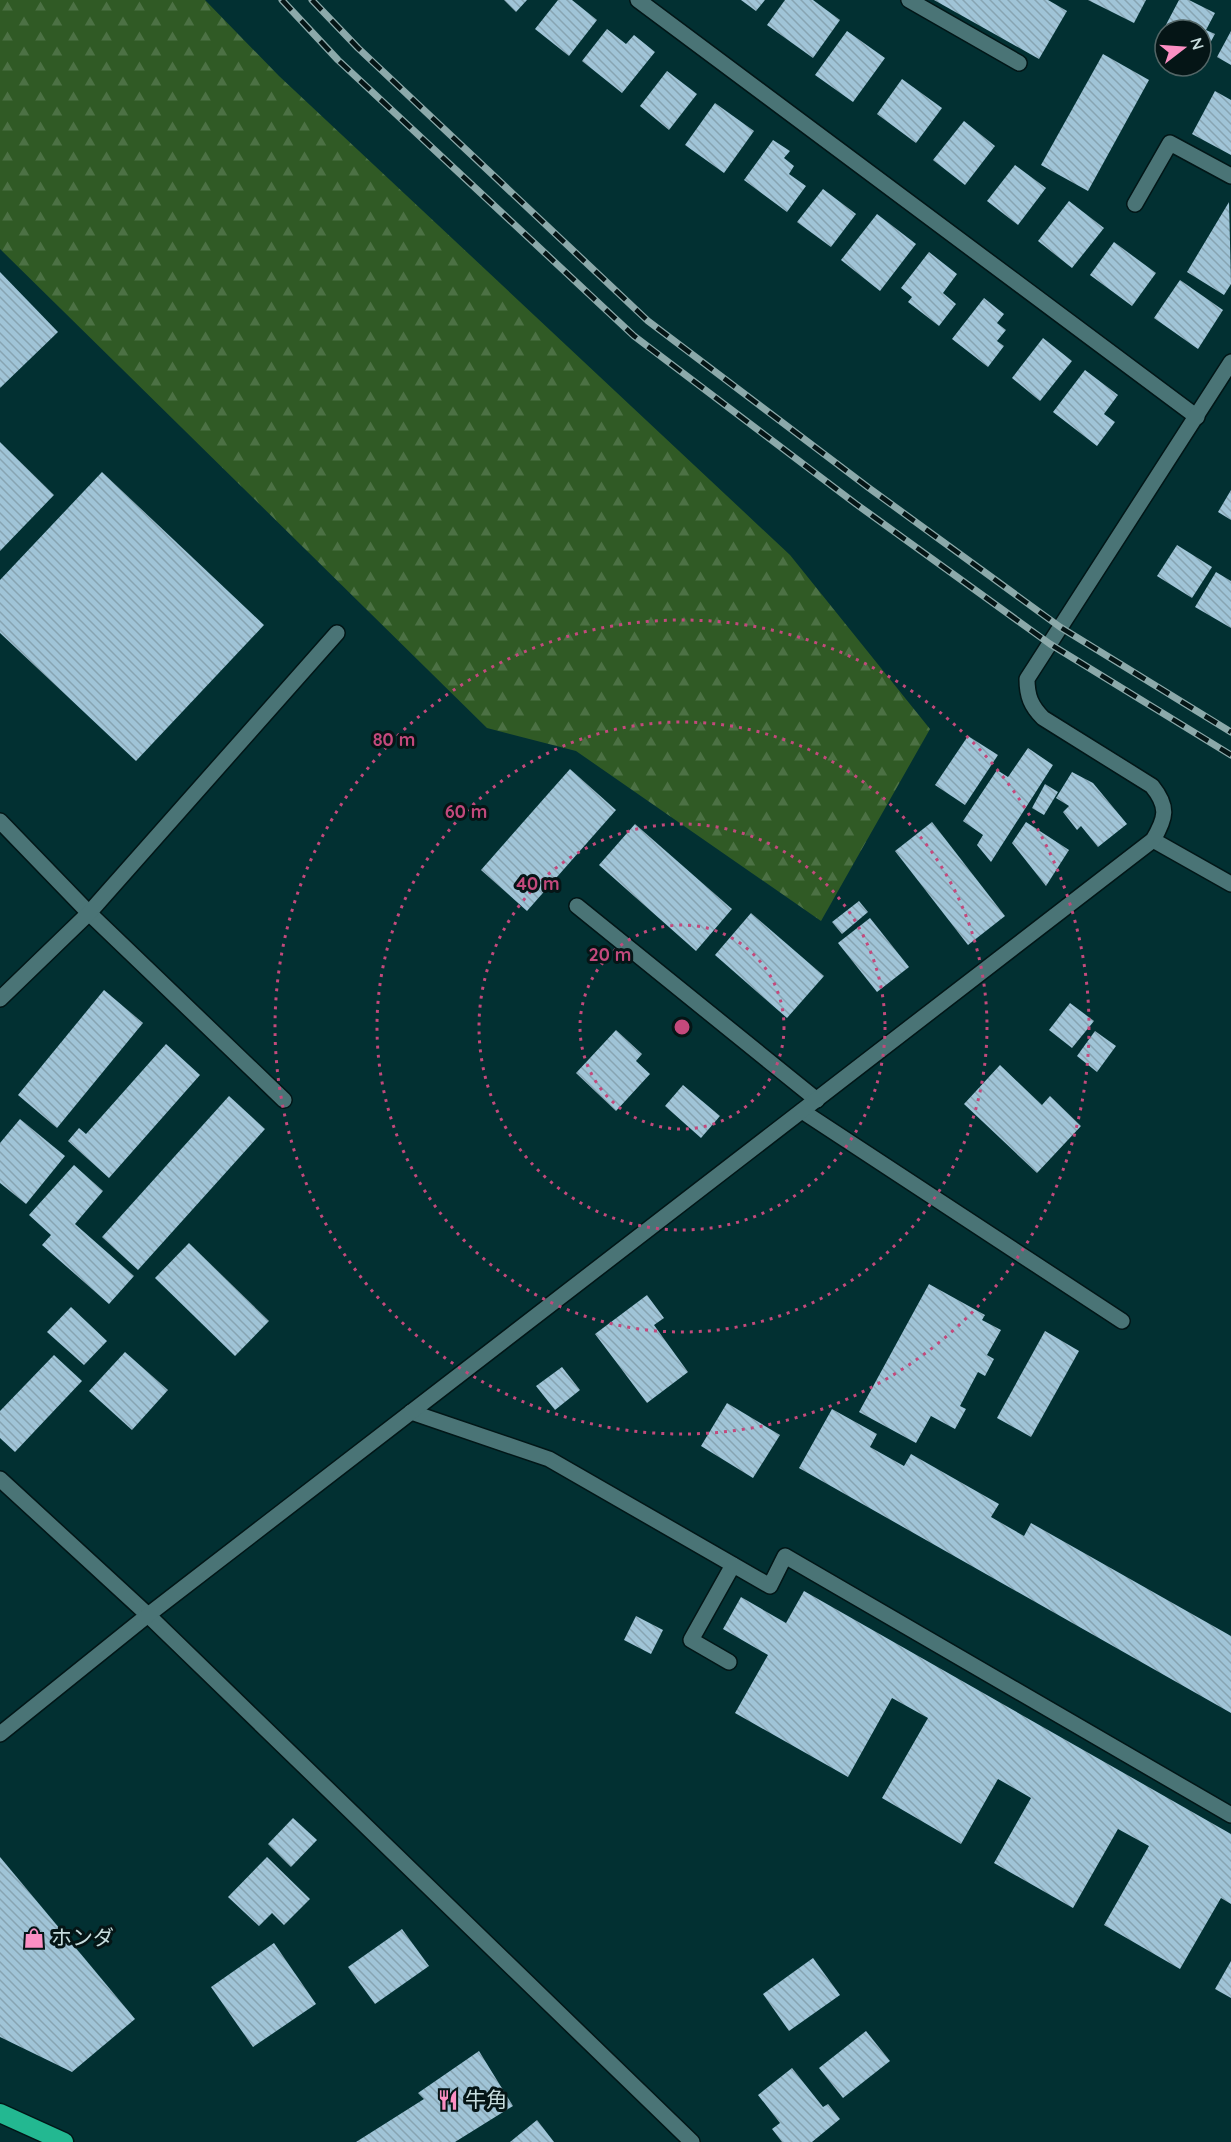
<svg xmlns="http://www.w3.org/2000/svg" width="1231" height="2142" font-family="Quicksand,'Noto Sans JP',sans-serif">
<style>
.forest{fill:url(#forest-firs)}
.building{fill:url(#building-back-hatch)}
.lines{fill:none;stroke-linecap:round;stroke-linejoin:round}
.lane-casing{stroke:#021617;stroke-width:18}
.street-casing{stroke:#021617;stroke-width:18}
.secondary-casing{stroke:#021617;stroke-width:18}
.highway-casing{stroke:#021617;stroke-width:21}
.lane{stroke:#4a7476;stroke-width:15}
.street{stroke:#4a7476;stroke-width:15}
.secondary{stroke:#4a7476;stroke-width:15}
.highway{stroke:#23b891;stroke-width:18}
.rail-casing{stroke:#8ca9aa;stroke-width:7}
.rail{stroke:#051516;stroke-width:4.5;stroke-dasharray:14;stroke-linecap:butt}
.ring{fill:none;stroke:#c3497c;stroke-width:3;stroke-dasharray:3 6}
.labels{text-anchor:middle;stroke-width:6;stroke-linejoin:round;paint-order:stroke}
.poi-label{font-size:21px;fill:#c7ddde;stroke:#051516;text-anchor:start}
.centre{fill:#c3497c;stroke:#051516;stroke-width:3}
.ring-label{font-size:18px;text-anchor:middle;font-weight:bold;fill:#c3497c;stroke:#051516;stroke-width:6;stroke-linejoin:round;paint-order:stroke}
</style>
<defs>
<pattern id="forest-firs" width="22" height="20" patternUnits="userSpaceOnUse" patternTransform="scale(1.5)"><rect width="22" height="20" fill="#305a25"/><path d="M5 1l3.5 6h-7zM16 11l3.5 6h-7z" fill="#4c7144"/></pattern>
<pattern id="building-back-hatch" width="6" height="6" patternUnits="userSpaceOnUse" patternTransform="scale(1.5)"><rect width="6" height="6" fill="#a0c4d7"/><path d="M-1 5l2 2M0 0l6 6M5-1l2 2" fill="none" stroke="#87a4b2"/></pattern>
</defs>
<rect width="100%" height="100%" fill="#023032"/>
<!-- forest -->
<polygon class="forest" points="0,0 205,0 279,76 790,555 930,729 821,921 576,751 487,728 0,249"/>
<!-- building -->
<g class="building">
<polygon points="504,0 527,0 516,12"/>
<polygon points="558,0 572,0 597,20 569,56 535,29"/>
<polygon points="741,0 765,0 756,11"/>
<polygon points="785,0 813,0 840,20 813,58 767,25"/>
<polygon points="934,0 1048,0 1067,11 1039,59"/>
<polygon points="1088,0 1146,0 1134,23"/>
<polygon points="1179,0 1189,0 1215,13 1206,30 1215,34 1201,60 1201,30 1165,30 1165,41 1159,38"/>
<polygon points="607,29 626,44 634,35 655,52 622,93 582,61"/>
<polygon points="847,31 885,58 853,102 815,75"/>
<polygon points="1231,31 1231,65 1217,57"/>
<polygon points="1103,54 1149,80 1088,191 1041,165"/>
<polygon points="667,71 697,94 669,130 640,106"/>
<polygon points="902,79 942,108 916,143 877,114"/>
<polygon points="1215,91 1231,100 1231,155 1192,134"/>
<polygon points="715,103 754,131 724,173 685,145"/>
<polygon points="964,121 995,146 965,185 933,160"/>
<polygon points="773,140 790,151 784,158 794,166 789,174 806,186 787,212 744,180"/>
<polygon points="1015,165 1046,188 1018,225 987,201"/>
<polygon points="823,189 856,214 831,247 797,222"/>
<polygon points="1069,201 1104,228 1072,268 1038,241"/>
<polygon points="1229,202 1231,284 1224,295 1187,272"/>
<polygon points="877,214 916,244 880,291 841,260"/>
<polygon points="1114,242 1156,273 1132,306 1090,275"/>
<polygon points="929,252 957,274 943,293 956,304 939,326 908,302 912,297 901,288"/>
<polygon points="0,272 58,332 0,388"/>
<polygon points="1180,280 1223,310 1198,349 1154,318"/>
<polygon points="984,298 1004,314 997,323 1006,330 997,341 1004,346 988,367 952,339"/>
<polygon points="1043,338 1072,361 1040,401 1012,378"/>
<polygon points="1085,370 1118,395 1104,414 1115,422 1097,446 1053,412"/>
<polygon points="0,442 54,495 0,551"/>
<polygon points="102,472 264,625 136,761 0,633 0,580"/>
<polygon points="1231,490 1231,520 1218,512"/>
<polygon points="1177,545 1212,567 1192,598 1157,576"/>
<polygon points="1216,572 1231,581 1231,628 1195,607"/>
<polygon points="968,736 998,755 965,805 935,785"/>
<polygon points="1028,748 1053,765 991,862 977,845 983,835 963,821 997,770 1008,777"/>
<polygon points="570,769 616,810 527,911 481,870"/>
<polygon points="1072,772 1093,783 1127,824 1098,847 1081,826 1077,830 1063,812 1069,806 1056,798"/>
<polygon points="1045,784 1058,792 1044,815 1032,808"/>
<polygon points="932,822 1005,916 968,945 895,851"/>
<polygon points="1026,822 1069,850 1046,886 1012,843"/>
<polygon points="635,824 732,909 696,951 599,865"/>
<polygon points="859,901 868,912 842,934 832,922"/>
<polygon points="751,913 824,976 787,1018 715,955"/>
<polygon points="870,918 909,967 877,992 838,943"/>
<polygon points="104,990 143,1023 57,1128 18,1095"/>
<polygon points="1070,1003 1094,1021 1072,1048 1049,1030"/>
<polygon points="616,1030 642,1054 636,1061 650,1074 616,1111 576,1073"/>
<polygon points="1095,1031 1116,1046 1097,1072 1077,1056"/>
<polygon points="166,1044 200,1075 109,1178 68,1141 79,1128 86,1134"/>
<polygon points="1000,1065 1042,1105 1050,1096 1081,1126 1037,1173 964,1104"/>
<polygon points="683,1085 720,1116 701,1138 665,1106"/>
<polygon points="229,1096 265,1129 138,1270 102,1237"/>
<polygon points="20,1119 65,1156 26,1204 0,1183 0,1143"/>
<polygon points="74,1165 103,1191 75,1224 134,1276 109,1304 42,1245 51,1235 29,1215"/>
<polygon points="189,1243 269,1321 235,1356 155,1278"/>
<polygon points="929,1284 985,1315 982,1320 1001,1330 987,1355 994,1359 985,1376 978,1372 960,1406 966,1409 955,1429 931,1416 916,1443 859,1412"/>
<polygon points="647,1295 664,1318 654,1325 688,1372 647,1403 595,1334"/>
<polygon points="71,1307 107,1341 84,1365 47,1332"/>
<polygon points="1045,1331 1079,1351 1031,1437 997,1418"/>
<polygon points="125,1352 168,1390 132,1430 89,1391"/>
<polygon points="54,1355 82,1381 15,1452 0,1438 0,1411"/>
<polygon points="562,1367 580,1390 555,1410 536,1386"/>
<polygon points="727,1403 780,1435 753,1478 701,1446"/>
<polygon points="832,1409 877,1434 870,1447 904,1466 911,1454 999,1504 991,1517 1024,1536 1031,1523 1231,1636 1231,1713 799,1468"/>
<polygon points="804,1591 1231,1834 1231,1904 1221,1898 1180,1969 1104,1925 1149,1846 1118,1829 1073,1908 994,1863 1031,1798 998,1779 961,1844 882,1798 928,1718 892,1698 848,1777 735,1713 768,1655 723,1629 741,1597 786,1623"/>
<polygon points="636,1616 663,1630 651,1654 624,1640"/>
<polygon points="293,1818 317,1840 291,1867 268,1844"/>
<polygon points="0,1857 135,2019 72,2072 0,2037"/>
<polygon points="267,1857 310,1899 284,1925 272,1913 259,1926 228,1897"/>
<polygon points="402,1929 429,1966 375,2004 348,1967"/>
<polygon points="274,1943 316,2004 253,2047 211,1987"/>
<polygon points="813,1958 840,1995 789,2031 763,1994"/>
<polygon points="1231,1961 1231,1998 1215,1989"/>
<polygon points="866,2031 890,2061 843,2098 819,2068"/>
<polygon points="479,2051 513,2106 455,2142 356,2142 424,2099 418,2093"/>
<polygon points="792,2068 823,2107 828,2104 840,2119 812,2142 782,2142 772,2129 780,2123 758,2095"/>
<polygon points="537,2120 554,2142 510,2142"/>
</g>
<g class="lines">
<!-- lane casing -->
<g class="lane-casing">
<g id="lane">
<polyline points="909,0 1019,63"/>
<polyline points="1135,204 1170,143 1231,176"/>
<polyline points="577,906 817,1100"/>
<polyline points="802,1111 1122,1321"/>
<polyline points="411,1412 549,1459 770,1586 785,1556 1231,1815"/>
<polyline points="729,1662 691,1640 733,1565"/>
</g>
</g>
<!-- street casing -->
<g class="street-casing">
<g id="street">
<polyline points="638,0 1197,417"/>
<polyline points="0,821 89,913 284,1100"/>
<polyline points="1153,840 1231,884"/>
<polyline points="0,999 89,913 337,633"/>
</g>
</g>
<!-- secondary casing -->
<g class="secondary-casing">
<g id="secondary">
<polyline points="0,1479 148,1615 692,2142"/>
<path d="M0,1734L148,1615L1153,840C1166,818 1169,807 1152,786L1043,718C1031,706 1027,696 1027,679L1231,362"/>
</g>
</g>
<!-- highway casing -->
<g class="highway-casing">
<polyline id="highway" points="0,2113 64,2142"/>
</g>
<!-- lane -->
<use href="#lane" class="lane"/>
<!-- street -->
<use href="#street" class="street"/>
<!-- secondary -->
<use href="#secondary" class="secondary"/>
<!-- highway -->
<use href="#highway" class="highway"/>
<!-- rail casing -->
<g class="rail-casing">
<g id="rail">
<polyline points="282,0 338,60 634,336 856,504 1050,644 1231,755"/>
<polyline points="312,0 358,48 648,321 869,488 1060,627 1231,732"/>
</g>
</g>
<!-- rail -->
<use href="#rail" class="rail"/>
</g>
<!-- distance rings -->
<g class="ring">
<circle cx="682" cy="1027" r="102"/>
<circle cx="682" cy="1027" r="203"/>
<circle cx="682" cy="1027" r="305"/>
<circle cx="682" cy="1027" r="407"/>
</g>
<!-- icons -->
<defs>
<g id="shop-bare" transform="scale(1.62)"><path d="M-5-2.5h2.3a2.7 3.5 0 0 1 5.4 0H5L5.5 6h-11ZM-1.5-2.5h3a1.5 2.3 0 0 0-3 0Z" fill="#fc8fc3" stroke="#051516" stroke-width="2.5" paint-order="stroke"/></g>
<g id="restaurant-bare" transform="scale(1.62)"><path d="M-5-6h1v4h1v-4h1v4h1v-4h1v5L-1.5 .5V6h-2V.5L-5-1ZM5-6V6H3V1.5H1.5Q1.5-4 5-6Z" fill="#fc8fc3" stroke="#051516" stroke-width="2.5" paint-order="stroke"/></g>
</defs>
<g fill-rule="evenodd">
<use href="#shop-bare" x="34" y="1938"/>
<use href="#restaurant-bare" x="448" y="2100"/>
</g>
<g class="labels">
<!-- poi labels -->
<g class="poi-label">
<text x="51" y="1945">ホンダ</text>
<text x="465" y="2107">牛角</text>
</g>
</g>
<circle cx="682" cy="1027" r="9" class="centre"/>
<g class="ring-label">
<text x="394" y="746">80 m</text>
<text x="466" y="818">60 m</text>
<text x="538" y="890">40 m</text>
<text x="610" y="961">20 m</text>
</g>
<!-- north arrow -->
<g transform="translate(1183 48) rotate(73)"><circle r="28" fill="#051516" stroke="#536566" stroke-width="1.5"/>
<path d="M0-4.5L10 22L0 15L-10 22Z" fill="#fc8fc3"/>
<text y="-9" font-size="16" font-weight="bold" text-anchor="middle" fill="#c7ddde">N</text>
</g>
</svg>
